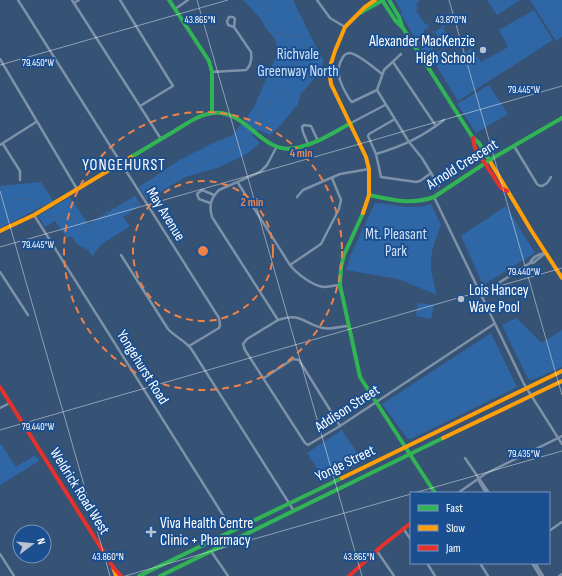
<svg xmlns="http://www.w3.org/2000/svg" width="562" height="576" font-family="'Sofia Sans Condensed',sans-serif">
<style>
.green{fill:#2f66a5}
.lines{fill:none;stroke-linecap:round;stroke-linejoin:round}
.stream{stroke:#3b618d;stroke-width:1}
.street{stroke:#7d92a8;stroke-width:2.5}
.fast{stroke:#30b455;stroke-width:4}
.slow{stroke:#ff9f0a;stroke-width:4}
.jam{stroke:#e5322d;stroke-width:4}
.ticks{fill:none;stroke:#fff;stroke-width:1;stroke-opacity:0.45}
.ring{fill:none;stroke:#ee8249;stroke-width:2;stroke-dasharray:7 5}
.poi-dot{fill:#b9c2ce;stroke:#1b4f8f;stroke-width:1.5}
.labels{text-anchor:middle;stroke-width:4;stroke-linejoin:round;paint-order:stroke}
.poi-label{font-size:15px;fill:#fff;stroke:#1b4f8f;text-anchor:start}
.park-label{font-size:15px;fill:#cfe3fa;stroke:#1b4f8f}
.street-label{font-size:15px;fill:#fff;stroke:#1b4f8f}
.neighbourhood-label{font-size:16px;letter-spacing:1px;fill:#fff;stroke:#1b4f8f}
.ticks-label{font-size:10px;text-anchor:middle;fill:#fff;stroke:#1b4f8f;stroke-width:4;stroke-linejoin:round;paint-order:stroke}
.centre{fill:#ee8249;stroke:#1b4f8f;stroke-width:2}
.ring-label{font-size:12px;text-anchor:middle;font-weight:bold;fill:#ee8249;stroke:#1b4f8f;stroke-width:4;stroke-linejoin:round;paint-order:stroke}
</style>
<rect width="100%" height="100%" fill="#365274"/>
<!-- green -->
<g class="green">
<polygon points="243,0 293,0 319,53 324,60 321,70 301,94 298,104 279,127 270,135 258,130 252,135 260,143 247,154 217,168 185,177 147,200 139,187 181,159 213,143 231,136 247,118 255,105 278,52 275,39 267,30 260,18"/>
<polygon points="395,0 421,0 416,4 418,8 416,10 425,24 427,23 429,27 423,31 433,49 428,52 423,51 400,13 402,12"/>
<polygon points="487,0 520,0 497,15"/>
<polygon points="530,0 562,0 562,37 556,41"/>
<polygon points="534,10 553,40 458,101 431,57 443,49 451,62 472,48 481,62 508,47 499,30"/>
<polygon points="441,25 445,26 443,28 448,36 451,35 450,39 449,37 441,41 441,44 439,43 440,41 435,32 433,34 432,32 433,30 434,32 442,27"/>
<polygon points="489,85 508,114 476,133 457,104"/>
<polygon points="41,182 53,201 0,228 0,186"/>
<polygon points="135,196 141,205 123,217 130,226 102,244 97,249 93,257 88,250 78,245 71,236 67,238 55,221 45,227 38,216 70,197 88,224"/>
<path d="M375,203C394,204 412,211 431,204L441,225C429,256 428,262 437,295L398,279L346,270L351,254Z"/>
<polygon points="506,206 535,253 483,285 461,236"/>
<polygon points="418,303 434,305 431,319 416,316"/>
<polygon points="516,318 542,343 562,330 562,367 532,380 528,379 502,325"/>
<polygon points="491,333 517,387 411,439 407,438 382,404"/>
<polygon points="342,430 363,462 325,481 307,453"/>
<polygon points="1,444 16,467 35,455 39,461 0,485 0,445"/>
</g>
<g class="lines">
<!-- stream -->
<g class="stream">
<path d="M257,125L259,121L256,114L257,110H266L267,109L266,105L270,103L272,97L278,92L275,85L281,75L280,73L282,70L287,74H289L290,71L288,70L289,67L296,64L297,57L302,51L305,45L300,36C281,38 269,32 264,12L268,10L269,6L266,0"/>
<path d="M0,197H2L7,202L11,198C22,201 34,196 41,207"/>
<path d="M146,198L150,191L152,189L151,186L157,180L165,182L168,178L166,173L175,171L183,163L191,166C203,162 215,158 227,153C233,150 237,146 243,144L251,133"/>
<path d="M46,213L48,217C58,218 65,214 75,221C80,225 81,230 87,232L92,226L97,225L99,227L102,226L101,223C107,219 104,211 110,207L115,212L127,204L131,203L138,205L142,202"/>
</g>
<!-- street -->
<g class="street">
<polyline points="18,0 219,318 220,325 219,328 189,346"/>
<polyline points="72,0 161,139"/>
<polyline points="120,0 173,86 140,106"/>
<polyline points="317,0 330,18 345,27"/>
<polyline points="74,3 79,0"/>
<polyline points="175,9 188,0"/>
<polyline points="0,59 77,189"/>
<polyline points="393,62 436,126"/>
<path d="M212,72L246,70C251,66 252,58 251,52L234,27L235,19L233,17H229L227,21L228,25L234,27"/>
<path d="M382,74C374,68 360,55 350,53C347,53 345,54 343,57C333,72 342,87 350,100L352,102L377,90L384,70L401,54"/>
<polyline points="377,90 409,142 422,158 439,186"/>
<polyline points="395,119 369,134 368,136 376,154 381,177 416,182 420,181 431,173"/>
<polyline points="351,123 385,105"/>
<polyline points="3,144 20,171 20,180"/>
<polyline points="308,144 303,132 302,127 304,125 311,126 317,139"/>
<polyline points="0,145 36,122"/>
<path d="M277,146L267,165L260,172L219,190C210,199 209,206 212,217L278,320C301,312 304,324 323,328C332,330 340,326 349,326"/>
<path d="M514,146L537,184L540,186C546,186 548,182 551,177"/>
<path d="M376,154C403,146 422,137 444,120"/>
<path d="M238,183L290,265C297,274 313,286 324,287C329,287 335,285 340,285"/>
<polyline points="297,197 303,190 340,174 369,169"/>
<polyline points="434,197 524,384 562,444"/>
<polyline points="210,203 199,199 197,194 202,190 214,195"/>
<polyline points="34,215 233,531"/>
<path d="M121,255L168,329C175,337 186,341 192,350L294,511"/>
<polyline points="530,263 533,263 544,254"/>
<polyline points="290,265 321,244 339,209 341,200 332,178"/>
<polyline points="0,272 28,315"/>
<path d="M480,295L530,263C533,256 539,254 545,253"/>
<polyline points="278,320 247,339 243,344 245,350 305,443 308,445 340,426 494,324"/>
<polyline points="264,378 293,359 299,360 340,426"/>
<polyline points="0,408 10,403"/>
<polyline points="465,458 489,493"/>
<polyline points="479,481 486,493"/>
<polyline points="458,493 485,474 562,436"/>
<polyline points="403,528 411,540"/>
<polyline points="549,531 562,522"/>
<polyline points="211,551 228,576"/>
<polyline points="377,551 394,576"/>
<polyline points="0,554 14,576"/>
<polyline points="427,563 435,576"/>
<polyline points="480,563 488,576"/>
<polyline points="532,563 540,576"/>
<polyline points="535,563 543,576"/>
<polyline points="559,576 562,574"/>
</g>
<!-- fast -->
<g class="fast">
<polyline points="169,0 209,61 212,72 212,112"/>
<polyline points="382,0 395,20 403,28 473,138 479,143 491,163"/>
<polyline points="389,0 399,17 402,26"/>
<polyline points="360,13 383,0"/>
<path d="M131,157C145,149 159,140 173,132C186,124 199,114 214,113C247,110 262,155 295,148C315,145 334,132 351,123"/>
<path d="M369,195C391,200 412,205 434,197L493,158L562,118"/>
<polyline points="363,213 344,255 341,267 340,285 360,377 435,493"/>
<polyline points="139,576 342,478"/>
<polyline points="160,576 443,438"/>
</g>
<!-- slow -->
<g class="slow">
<polyline points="491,163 531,230 562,278"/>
<polyline points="363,213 369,195 369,169 366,157 331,84 329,70 335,51 345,27 365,7 375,0"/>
<polyline points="0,231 34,215 131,157"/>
<polyline points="443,438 562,381"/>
<polyline points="342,478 562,371"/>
<polyline points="113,567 116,576"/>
</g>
<!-- jam -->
<g class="jam">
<polyline points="473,138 475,148 501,188 507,191"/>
<polyline points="0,387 113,567 121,576"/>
<polyline points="349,576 383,545 411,523"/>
</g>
</g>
<!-- ticks -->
<path class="ticks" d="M197,0L362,576M449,0L562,395M0,65L228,0M0,191L110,576M0,247L562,86M0,430L562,268M414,493L562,451M125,576L411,494"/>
<!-- distance rings -->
<g class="ring">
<circle cx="203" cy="251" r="70"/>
<circle cx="203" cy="251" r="139"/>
</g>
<!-- markers -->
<g class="poi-dot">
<circle cx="483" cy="50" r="4"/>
<circle cx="461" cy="299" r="4"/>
<path d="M149 526h4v4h4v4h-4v4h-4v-4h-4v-4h4z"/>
</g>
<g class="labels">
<!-- poi labels -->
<g class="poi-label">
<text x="475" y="46" text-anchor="end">Alexander MacKenzie<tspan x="475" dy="17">High School</tspan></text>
<text x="469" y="295">Lois Hancey<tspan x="469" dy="17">Wave Pool</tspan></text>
<text x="160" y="528">Viva Health Centre<tspan x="160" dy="17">Clinic + Pharmacy</tspan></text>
</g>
<!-- park labels -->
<g class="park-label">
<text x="298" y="59">Richvale<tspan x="298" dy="17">Greenway North</tspan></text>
<text x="396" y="239">Mt. Pleasant<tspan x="396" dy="17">Park</tspan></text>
</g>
<!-- street labels -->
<g class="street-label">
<text transform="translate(462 164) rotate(-32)" y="5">Arnold Crescent</text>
<text transform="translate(166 214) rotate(58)" y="5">May Avenue</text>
<text transform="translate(143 367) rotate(58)" y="5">Yongehurst Road</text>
<text transform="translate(347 408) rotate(-33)" y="5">Addison Street</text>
<text transform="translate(345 463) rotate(-26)" y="5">Yonge Street</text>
<text transform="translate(80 491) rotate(58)" y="5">Weldrick Road West</text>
</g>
<!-- neighbourhood labels -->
<g class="neighbourhood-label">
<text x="124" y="170">YONGEHURST</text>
</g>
</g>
<g class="ticks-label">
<text x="200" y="23">43.865°N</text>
<text x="451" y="23">43.870°N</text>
<text x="38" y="66">79.450°W</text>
<text x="524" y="93">79.445°W</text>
<text x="38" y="248">79.445°W</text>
<text x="524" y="275">79.440°W</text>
<text x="38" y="430">79.440°W</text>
<text x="524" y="457">79.435°W</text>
<text x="108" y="560">43.860°N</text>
<text x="359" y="560">43.865°N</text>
</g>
<circle cx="203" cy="251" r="6" class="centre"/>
<g class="ring-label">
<text x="301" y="157">4 min</text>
<text x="252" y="206">2 min</text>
</g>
<!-- legend -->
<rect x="410" y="492" width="140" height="72" fill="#1b4f8f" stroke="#7695bc"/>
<rect x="418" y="505" width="20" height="6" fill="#30b455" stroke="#7695bc"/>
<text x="446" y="512" font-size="12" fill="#ffffff">Fast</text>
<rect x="418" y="525" width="20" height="6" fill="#ff9f0a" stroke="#7695bc"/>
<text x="446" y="532" font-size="12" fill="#ffffff">Slow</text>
<rect x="418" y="545" width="20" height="6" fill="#e5322d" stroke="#7695bc"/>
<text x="446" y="552" font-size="12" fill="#ffffff">Jam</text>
<!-- north arrow -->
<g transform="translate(32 544) rotate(74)"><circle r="19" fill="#1b4f8f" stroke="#7695bc"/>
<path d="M0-3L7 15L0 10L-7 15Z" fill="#b9c2ce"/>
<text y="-6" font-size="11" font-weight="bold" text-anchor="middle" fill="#ffffff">N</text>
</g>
</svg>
